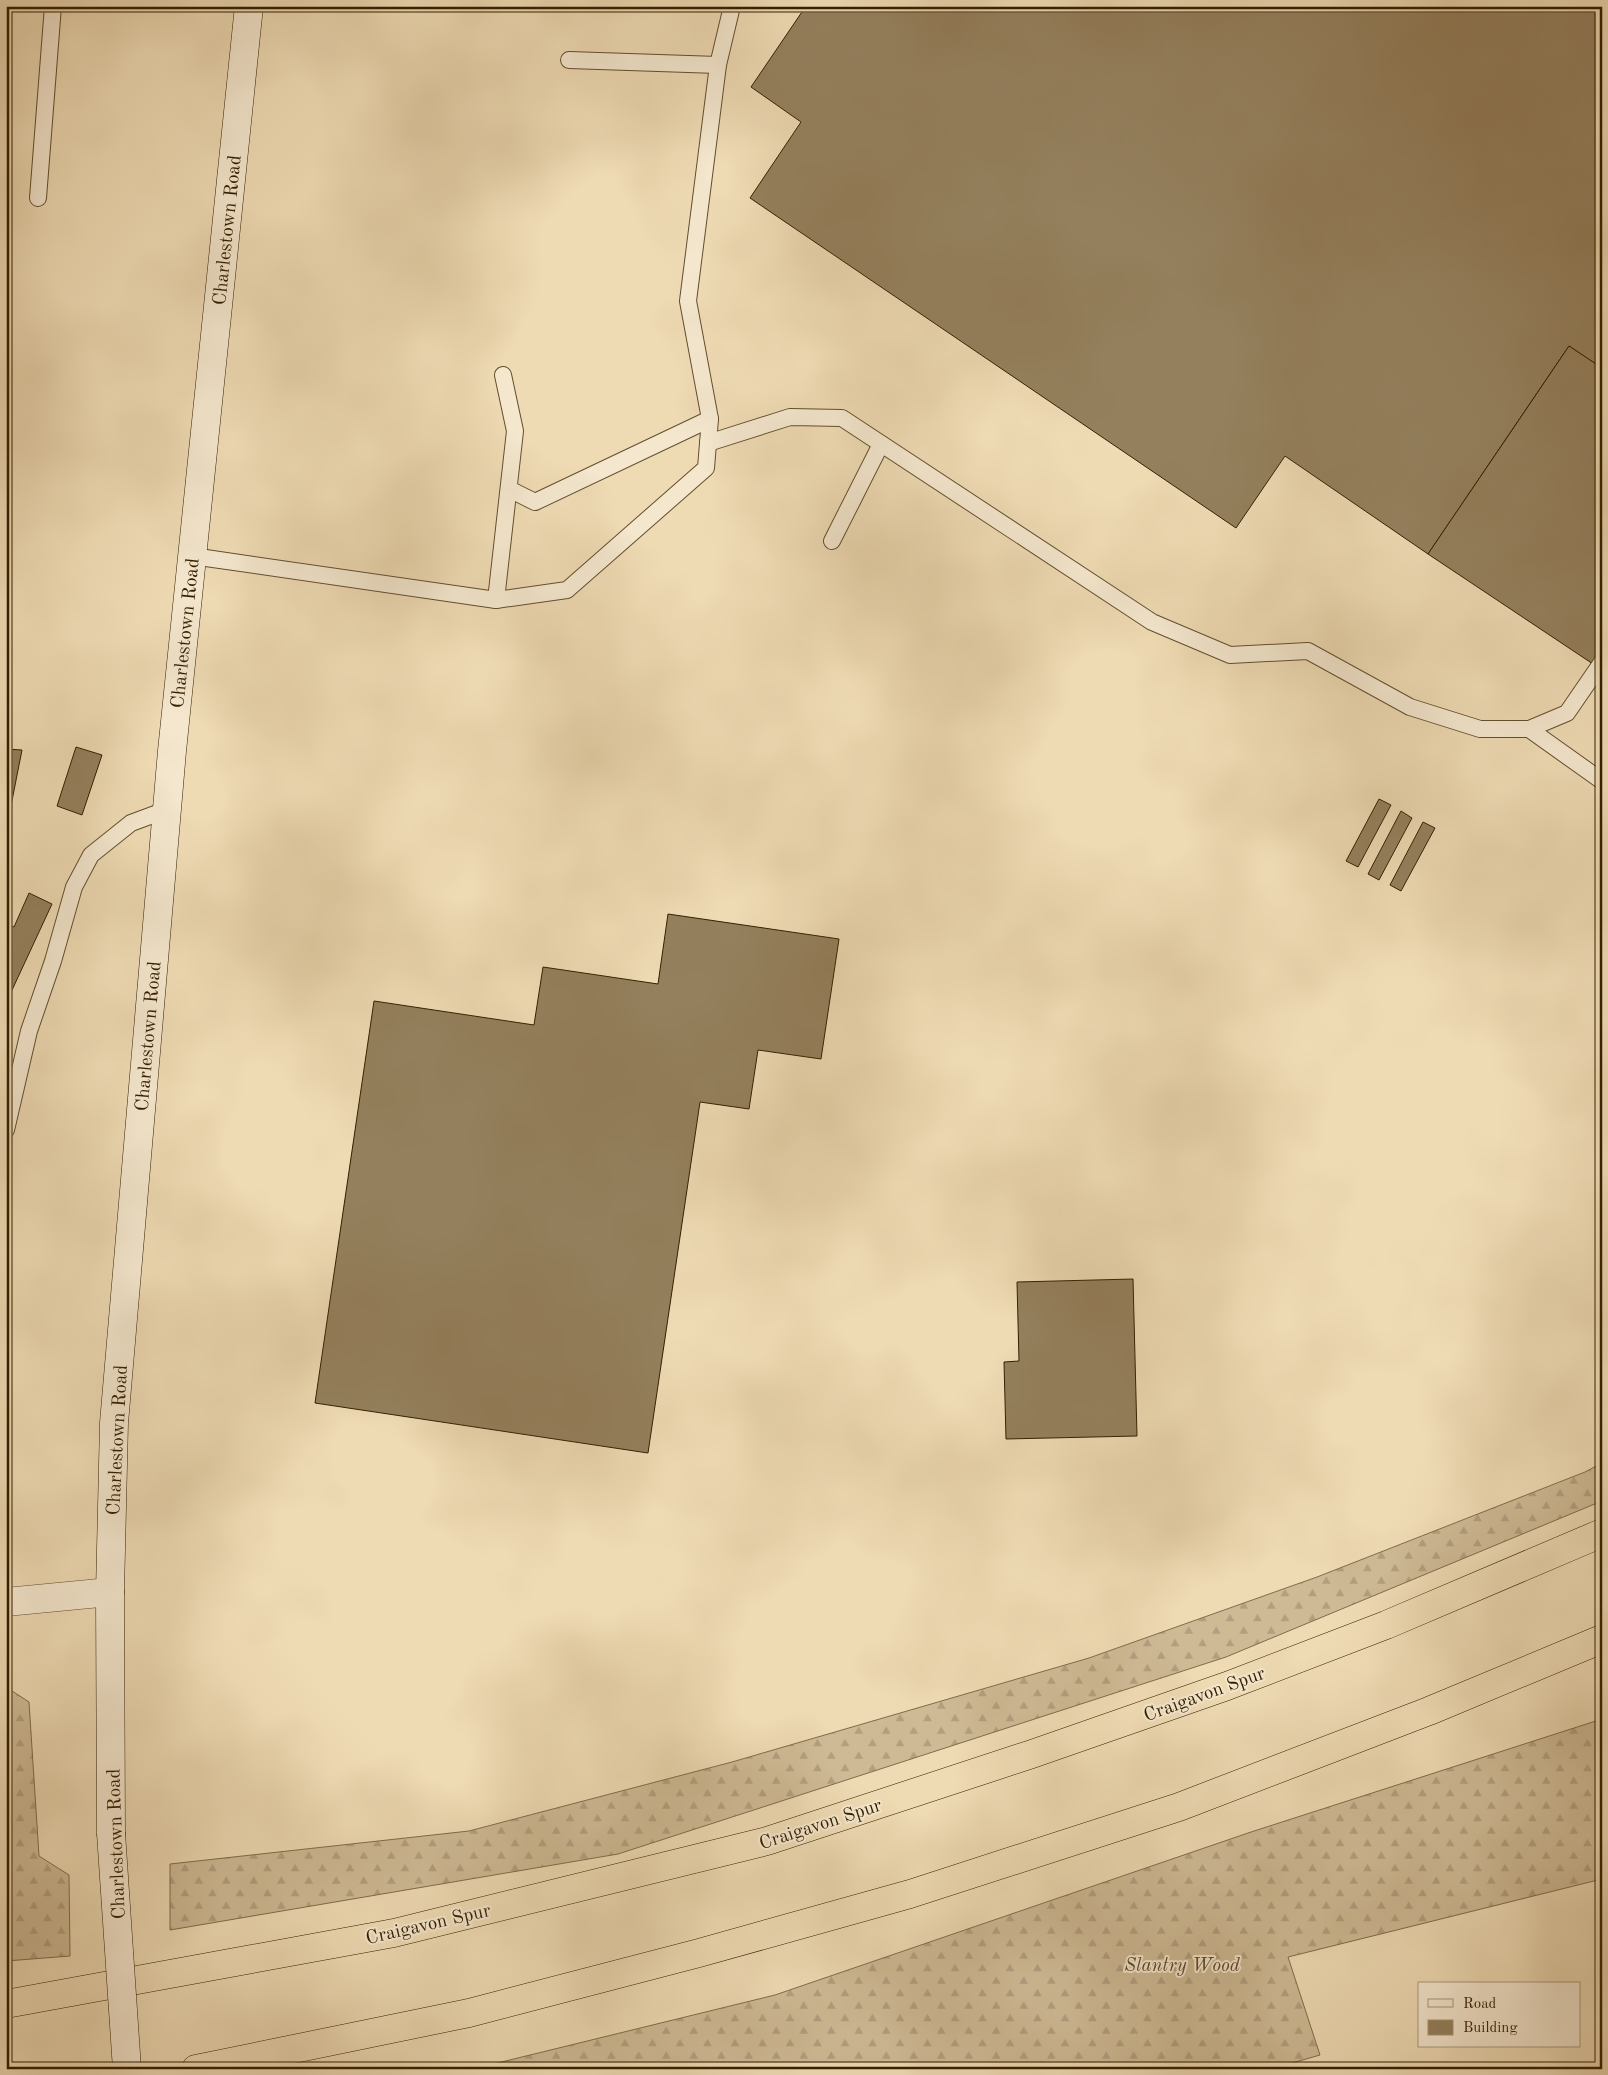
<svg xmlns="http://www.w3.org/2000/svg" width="1608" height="2075" font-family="'Old Standard TT',serif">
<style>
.forest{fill:url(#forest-firs);stroke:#806c4a}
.building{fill:#94805d;stroke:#331f00}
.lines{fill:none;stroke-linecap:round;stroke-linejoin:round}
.lane-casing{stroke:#624e2d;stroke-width:18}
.street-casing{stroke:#624e2d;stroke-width:29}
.secondary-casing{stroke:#331f00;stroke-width:29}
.highway-casing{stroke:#331f00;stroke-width:29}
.lane{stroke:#f4e7ce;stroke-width:16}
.street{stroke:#f4e7ce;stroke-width:28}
.secondary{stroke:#f4e7ce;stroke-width:28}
.highway{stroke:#eedab3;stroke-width:28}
.secondary-bridge-casing{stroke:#331f00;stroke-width:29;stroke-linecap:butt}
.secondary-bridge{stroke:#f4e7ce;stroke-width:28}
.labels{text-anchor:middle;stroke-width:4;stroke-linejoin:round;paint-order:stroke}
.street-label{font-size:19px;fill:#331f00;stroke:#f4e7ce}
.park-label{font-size:19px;font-style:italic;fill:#5a4625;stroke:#f4e7ce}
</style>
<defs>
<pattern id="forest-firs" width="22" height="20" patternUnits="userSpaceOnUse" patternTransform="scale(1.25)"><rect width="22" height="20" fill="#ceba95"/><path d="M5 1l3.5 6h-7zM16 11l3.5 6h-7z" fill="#b19f7f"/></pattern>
</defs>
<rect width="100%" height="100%" fill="#eedab3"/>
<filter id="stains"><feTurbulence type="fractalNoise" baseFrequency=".004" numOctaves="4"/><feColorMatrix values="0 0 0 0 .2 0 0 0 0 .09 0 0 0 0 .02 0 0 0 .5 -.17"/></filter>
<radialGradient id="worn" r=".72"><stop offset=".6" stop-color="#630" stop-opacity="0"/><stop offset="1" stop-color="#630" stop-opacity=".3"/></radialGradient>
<!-- forest -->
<g class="forest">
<polygon points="1602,1463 1602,1501 1226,1657 618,1854 170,1930 170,1864 469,1831 732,1762 1089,1658 1317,1577 1585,1472"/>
<polygon points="6,1687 29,1702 39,1856 69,1875 70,1956 6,1961"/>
<polygon points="1602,1719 1602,1879 1288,1957 1320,2055 1271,2069 473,2069 775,1995 1251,1832"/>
</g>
<!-- building -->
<g class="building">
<polygon points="806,6 1602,6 1602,368 1569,346 1428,554 1285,456 1236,528 750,198 801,122 751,87"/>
<polygon points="1569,346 1602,368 1602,670 1428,554"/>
<polygon points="76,747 102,755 82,815 57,806"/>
<polygon points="6,749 22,750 6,831"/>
<polygon points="1379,799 1391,805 1358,867 1346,861"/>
<polygon points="1401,811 1412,818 1379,880 1368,874"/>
<polygon points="1423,822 1435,828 1401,891 1390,885"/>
<polygon points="29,893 52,904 6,1003 6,923 14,927"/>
<polygon points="668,914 839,939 821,1059 758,1050 749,1109 700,1102 648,1453 315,1403 374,1001 534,1025 543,967 658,984"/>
<polygon points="1133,1279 1137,1436 1006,1439 1004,1362 1019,1361 1017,1282"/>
</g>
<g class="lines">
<!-- lane casing -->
<g class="lane-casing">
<g id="lane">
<polyline points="569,60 718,65"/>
<polyline points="38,198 53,6"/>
<polyline points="708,443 790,417 842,418 1152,622 1230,655 1308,651 1410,707 1480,729 1529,729 1567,713 1602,662"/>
<polyline points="509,489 535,502 710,419"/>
<polyline points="832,541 881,444"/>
<polyline points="192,556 496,600 567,590 706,468 710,419 688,301 718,65 732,6"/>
<polyline points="496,600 515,431 503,375"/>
<polyline points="1529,729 1602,781"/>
<polyline points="6,1130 29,1031 53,961 74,887 91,855 131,823 166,810"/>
</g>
</g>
<!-- street casing -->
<g class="street-casing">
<polyline id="street" points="6,1602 110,1592"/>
</g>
<!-- secondary casing -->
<g class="secondary-casing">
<polyline id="secondary" points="111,1833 110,1592 114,1423 172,751 249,6"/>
</g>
<!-- highway casing -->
<g class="highway-casing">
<g id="highway">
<polyline points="6,2004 394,1933 767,1841 1032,1754 1227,1686 1386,1625 1602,1533"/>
<polyline points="196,2069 469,2013 699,1953 910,1894 1179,1807 1429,1711 1602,1639"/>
</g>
</g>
<!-- lane -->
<use href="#lane" class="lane"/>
<!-- street -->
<use href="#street" class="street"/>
<!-- secondary -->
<use href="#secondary" class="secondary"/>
<!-- highway -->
<use href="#highway" class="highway"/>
<!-- secondary-bridge casing -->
<g class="secondary-bridge-casing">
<polyline id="secondary-bridge" points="111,1833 127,2069"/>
</g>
<!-- secondary-bridge -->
<use href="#secondary-bridge" class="secondary-bridge"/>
</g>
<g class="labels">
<!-- street labels -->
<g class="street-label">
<text transform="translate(226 230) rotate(-84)" y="7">Charlestown Road</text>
<text transform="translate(184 633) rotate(-84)" y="7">Charlestown Road</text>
<text transform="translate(147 1036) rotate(-85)" y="7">Charlestown Road</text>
<text transform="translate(116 1440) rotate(-87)" y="7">Charlestown Road</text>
<text transform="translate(1204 1693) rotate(-20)" y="7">Craigavon Spur</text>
<text transform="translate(820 1823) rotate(-18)" y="7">Craigavon Spur</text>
<text transform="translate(115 1844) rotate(-92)" y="7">Charlestown Road</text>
<text transform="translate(428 1923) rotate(-13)" y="7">Craigavon Spur</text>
</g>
<!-- park labels -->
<g class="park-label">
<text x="1182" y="1971">Slantry Wood</text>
</g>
</g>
<!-- margin -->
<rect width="1608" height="2075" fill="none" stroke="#eedab3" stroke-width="25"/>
<rect x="8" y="8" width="1593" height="2060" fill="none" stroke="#331f00" stroke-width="2.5"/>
<rect x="12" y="12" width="1583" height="2050" fill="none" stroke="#331f00"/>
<!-- legend -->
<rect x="1418" y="1982" width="162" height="65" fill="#f4e7ce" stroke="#a7977c"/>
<rect x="1428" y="1999" width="25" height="8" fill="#f4e7ce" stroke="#a7977c"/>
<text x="1463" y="2008" font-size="15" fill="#331f00">Road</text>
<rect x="1428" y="2020" width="25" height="15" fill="#94805d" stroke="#a7977c"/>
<text x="1463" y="2032" font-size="15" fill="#331f00">Building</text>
<rect width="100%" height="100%" filter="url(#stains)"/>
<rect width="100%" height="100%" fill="url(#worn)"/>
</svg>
